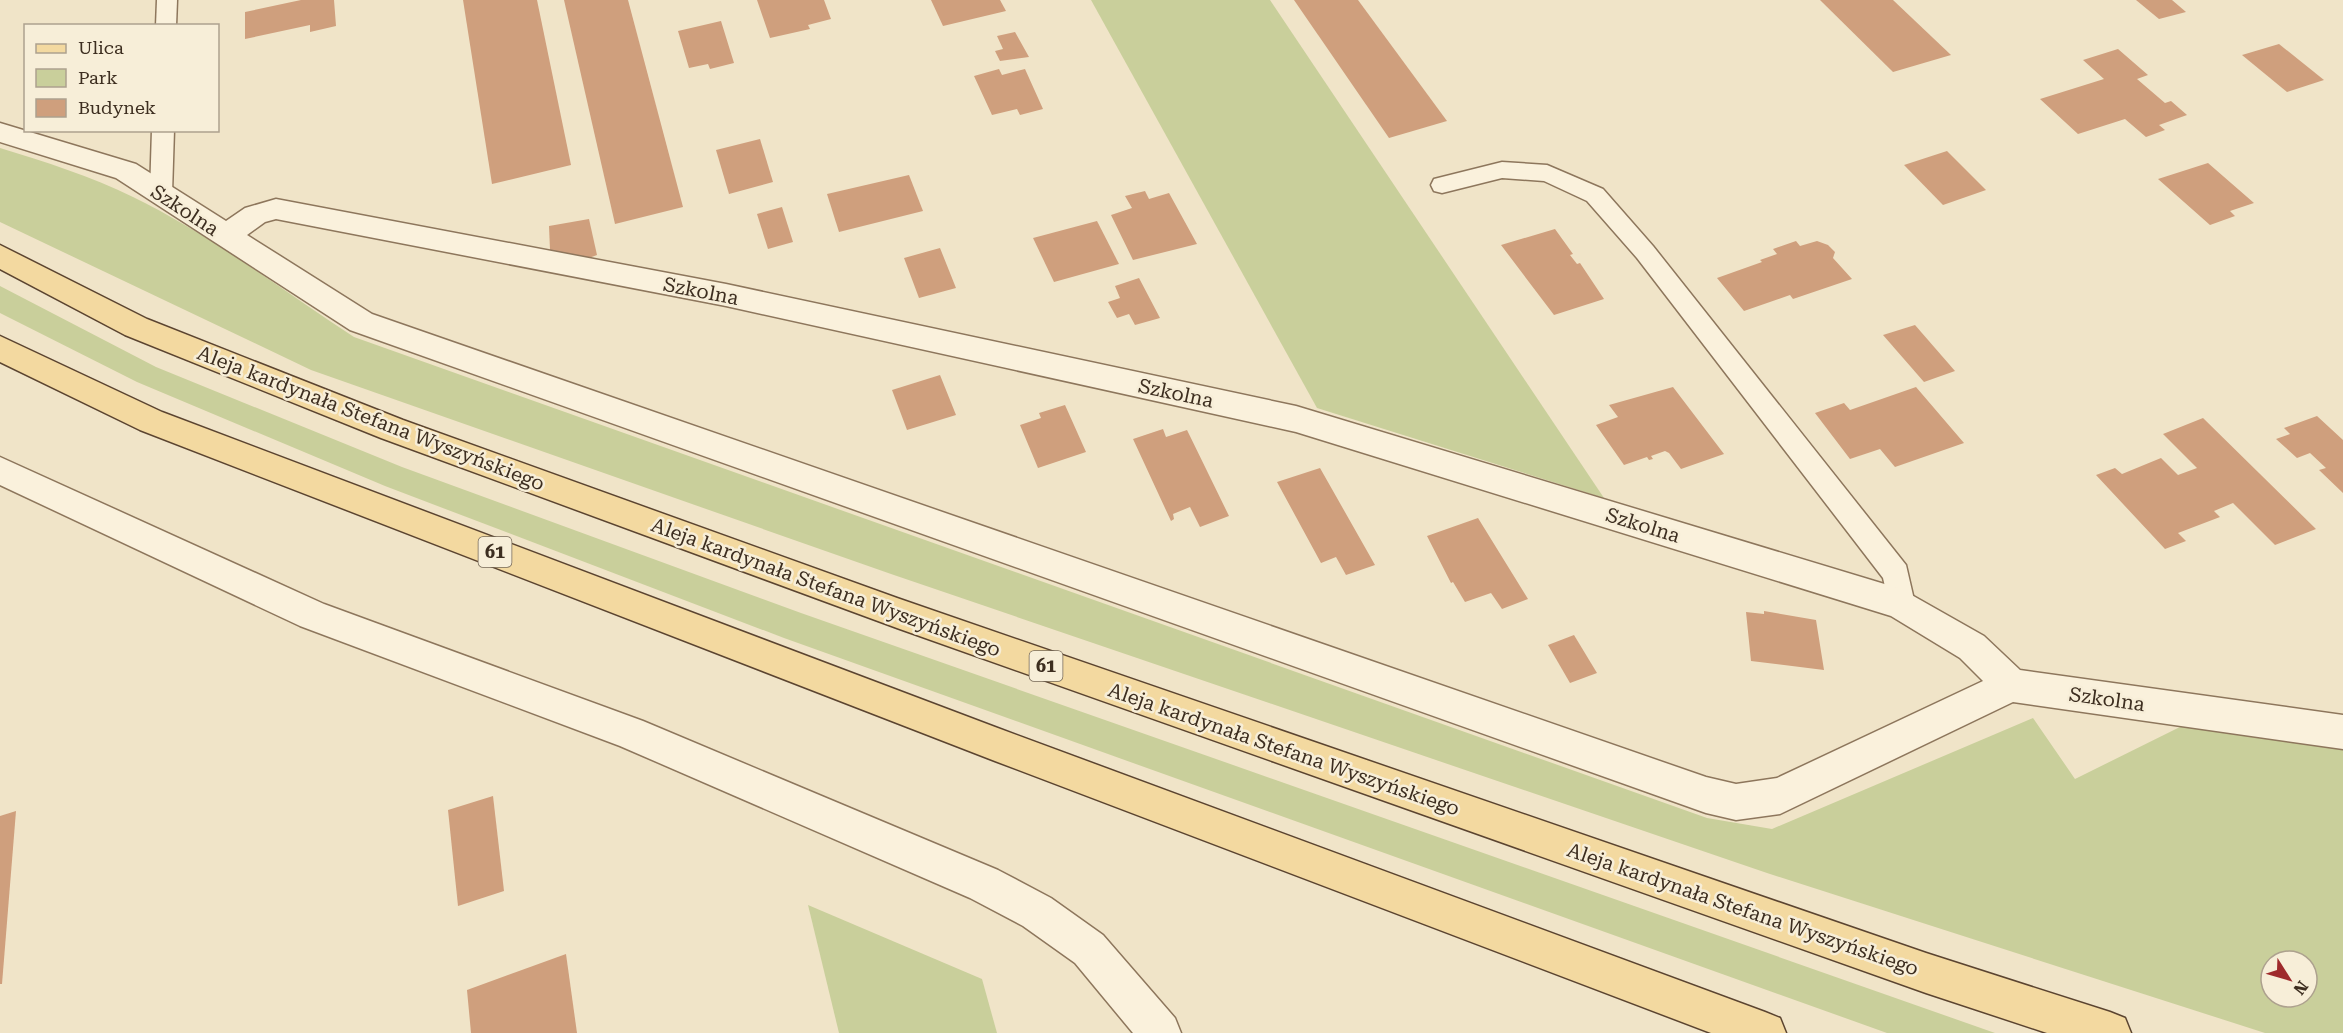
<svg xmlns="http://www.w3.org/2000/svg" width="2343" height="1033" font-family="'Roboto Serif',serif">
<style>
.green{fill:#c9cf9b;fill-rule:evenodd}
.building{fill:#cf9f7d}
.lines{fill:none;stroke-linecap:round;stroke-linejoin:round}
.service-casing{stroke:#8d765c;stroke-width:3}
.minor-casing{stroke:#8d765c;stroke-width:3}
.primary-casing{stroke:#5b4430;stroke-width:3}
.service{fill:#faf1dc;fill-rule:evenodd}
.minor{fill:#faf1dc;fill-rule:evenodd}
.primary{fill:#f3d9a0;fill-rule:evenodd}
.labels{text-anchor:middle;stroke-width:5;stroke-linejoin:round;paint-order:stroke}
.shield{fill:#f7eed8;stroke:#756857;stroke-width:1.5}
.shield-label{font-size:18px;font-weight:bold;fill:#3d2e20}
.street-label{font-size:20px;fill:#3d2e20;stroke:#f7eed8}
</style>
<rect width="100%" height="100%" fill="#f0e4c8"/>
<!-- green -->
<g class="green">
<polygon points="1091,0 1270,0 1604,498 1317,408"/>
<path d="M0,148C45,162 91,176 133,197C211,235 282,290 354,337L1707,818L1772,829L2033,718L2075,779L2188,723L2343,748V1033H2265L1767,873L891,574L311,370L0,222ZM2271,961H2307V997H2271Z"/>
<polygon points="0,286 156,367 402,467 801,613 1995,1033 1887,1033 784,638 385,486 137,382 0,313"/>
<polygon points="808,905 982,979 997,1033 839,1033"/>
</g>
<!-- building -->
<g class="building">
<polygon points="301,0 334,0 336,26 310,32 310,25 245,39 245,12"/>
<polygon points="463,0 537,0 571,165 492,184"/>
<polygon points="564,0 628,0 683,207 615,224"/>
<polygon points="757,0 824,0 831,19 808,25 810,29 770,38"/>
<polygon points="931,0 1000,0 1006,11 943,26"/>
<polygon points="1294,0 1358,0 1447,121 1389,138"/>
<polygon points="1820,0 1893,0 1951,55 1893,72"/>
<polygon points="2136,0 2172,0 2186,12 2159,19"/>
<polygon points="721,21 734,63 710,69 708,64 689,68 678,31"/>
<polygon points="1015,32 1029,57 1000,61 995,51 1003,49 997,36"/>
<polygon points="2279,44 2324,80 2287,92 2242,55"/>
<polygon points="2118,49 2148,75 2137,79 2165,103 2171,101 2187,115 2159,125 2165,130 2146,137 2125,119 2078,134 2040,99 2104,79 2083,60"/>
<polygon points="999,69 1002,75 1025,69 1043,109 1020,115 1017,109 992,115 974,76"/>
<polygon points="760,139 773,182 729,194 716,150"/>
<polygon points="1947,151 1986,190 1943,205 1904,165"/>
<polygon points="2208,163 2254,203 2230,211 2235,216 2210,225 2158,179"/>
<polygon points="909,175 923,211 839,232 827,194"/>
<polygon points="1145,191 1149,199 1169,193 1197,244 1133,260 1111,215 1132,208 1125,196"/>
<polygon points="782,207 793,242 768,249 757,214"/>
<polygon points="589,219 597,255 589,258 550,250 549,226"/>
<polygon points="1097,221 1119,264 1054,282 1033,238"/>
<polygon points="1555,229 1573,254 1570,255 1577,264 1580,263 1604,299 1554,315 1501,245"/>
<polygon points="1796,241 1800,246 1817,241 1828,245 1835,252 1833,258 1852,279 1793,299 1790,295 1744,311 1717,278 1762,262 1760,260 1777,254 1773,249"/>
<polygon points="940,248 956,288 919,298 904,258"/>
<polygon points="1139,278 1160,318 1135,325 1129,314 1117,318 1108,302 1120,298 1115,286"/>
<polygon points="1915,325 1955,371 1924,382 1883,335"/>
<polygon points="940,375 956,415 907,430 892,390"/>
<polygon points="1673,387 1724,454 1681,469 1669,453 1665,451 1651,456 1653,459 1649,460 1647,457 1624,465 1596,425 1618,417 1609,405"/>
<polygon points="1916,387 1964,443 1895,467 1880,449 1850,459 1815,413 1844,403 1850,410"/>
<polygon points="1065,405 1086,452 1038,468 1020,425 1041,418 1039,413"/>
<polygon points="2317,416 2343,440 2343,493 2319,470 2326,468 2310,453 2297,458 2276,439 2290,434 2284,428"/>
<polygon points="2203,418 2316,529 2275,545 2233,503 2214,511 2220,517 2178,533 2186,541 2165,549 2096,475 2115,468 2122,474 2161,458 2178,475 2197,468 2163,434"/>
<polygon points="1163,429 1166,437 1187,430 1229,516 1200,527 1190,507 1173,514 1174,519 1171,521 1133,439"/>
<polygon points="1320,468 1375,565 1346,575 1336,557 1321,563 1277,482"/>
<polygon points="1478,518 1528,599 1502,609 1491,593 1465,602 1453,582 1451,583 1427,536"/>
<polygon points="1764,611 1816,620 1824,670 1751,661 1746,612 1764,614"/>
<polygon points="1574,635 1597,673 1570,683 1548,645"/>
<polygon points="493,796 504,891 458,906 448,810"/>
<polygon points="16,811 2,984 0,984 0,816"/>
<polygon points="566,954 577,1033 471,1033 467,990"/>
</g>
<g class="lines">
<!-- service casing -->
<g class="service-casing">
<g id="service">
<polygon points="157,0 177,0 176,26 156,26"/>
<polygon points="152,130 174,130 172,193 169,199 161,201 153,199 150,193"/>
<polygon points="1502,162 1547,165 1603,189 1653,246 1906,565 1915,604 1911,613 1901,616 1891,613 1883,578 1637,258 1587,201 1544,181 1502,178 1442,193 1434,191 1431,185 1434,179"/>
</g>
</g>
<!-- minor casing -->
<g class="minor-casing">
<g id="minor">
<path d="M0,123L136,164L226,221L245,208L276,199L726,284L1296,406L1901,589L1984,636L2020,670L2343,715V749L2013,702L1780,814L1736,820L1706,813L350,330L116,178L0,142ZM276,219L726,306L1296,432L1891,616L1960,658L1983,681L1777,778L1736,784L1706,777L372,314L247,235L265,222Z"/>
<polygon points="0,457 324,604 643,721 998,870 1051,898 1103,935 1175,1018 1181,1033 1133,1033 1075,963 1023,926 970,898 620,746 300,626 0,485"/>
</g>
</g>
<!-- primary casing -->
<g class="primary-casing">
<g id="primary">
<polygon points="0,245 147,319 403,420 897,598 1926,953 2110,1012 2125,1018 2131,1033 2047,1033 1926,993 897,628 381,438 125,335 0,269"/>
<polygon points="0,336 162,412 995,727 1765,1012 1780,1018 1786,1033 1711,1033 995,761 140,430 0,362"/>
</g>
</g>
<!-- service -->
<use href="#service" class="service"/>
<!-- minor -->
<use href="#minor" class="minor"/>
<!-- primary -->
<use href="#primary" class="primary"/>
</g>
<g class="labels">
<!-- shield labels -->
<g class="shield">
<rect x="478.5" y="537" width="33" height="30" rx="4.5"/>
<rect x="1029.5" y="651" width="33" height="30" rx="4.5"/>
</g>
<g class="shield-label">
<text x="495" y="558">61</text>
<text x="1046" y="672">61</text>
</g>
<!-- street labels -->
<g class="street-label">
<text transform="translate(185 210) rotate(33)" y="7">Szkolna</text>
<text transform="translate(701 291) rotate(11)" y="7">Szkolna</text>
<text transform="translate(1176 393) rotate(12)" y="7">Szkolna</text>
<text transform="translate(371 418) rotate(21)" y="7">Aleja kardynała Stefana Wyszyńskiego</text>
<text transform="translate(1643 525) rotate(17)" y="7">Szkolna</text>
<text transform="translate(826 587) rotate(20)" y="7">Aleja kardynała Stefana Wyszyńskiego</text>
<text transform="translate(2107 699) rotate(8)" y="7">Szkolna</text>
<text transform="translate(1284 749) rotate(19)" y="7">Aleja kardynała Stefana Wyszyńskiego</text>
<text transform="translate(1743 909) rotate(19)" y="7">Aleja kardynała Stefana Wyszyńskiego</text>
</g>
</g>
<!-- legend -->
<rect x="24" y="24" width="195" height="108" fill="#f7eed8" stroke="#ada18e" stroke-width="1.5"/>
<rect x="36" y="44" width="30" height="9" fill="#f3d9a0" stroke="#ada18e" stroke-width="1.5"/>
<text x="78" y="54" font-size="18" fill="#3d2e20">Ulica</text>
<rect x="36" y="69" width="30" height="18" fill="#c9cf9b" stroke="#ada18e" stroke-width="1.5"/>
<text x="78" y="84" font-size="18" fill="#3d2e20">Park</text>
<rect x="36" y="99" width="30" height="18" fill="#cf9f7d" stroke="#ada18e" stroke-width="1.5"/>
<text x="78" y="114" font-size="18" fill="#3d2e20">Budynek</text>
<!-- north arrow -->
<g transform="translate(2289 979) rotate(127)"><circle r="28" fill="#f7eed8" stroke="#ada18e" stroke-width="1.5"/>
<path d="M0-4.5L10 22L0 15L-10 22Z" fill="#9e2a2b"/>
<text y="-9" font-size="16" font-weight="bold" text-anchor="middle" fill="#3d2e20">N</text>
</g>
</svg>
